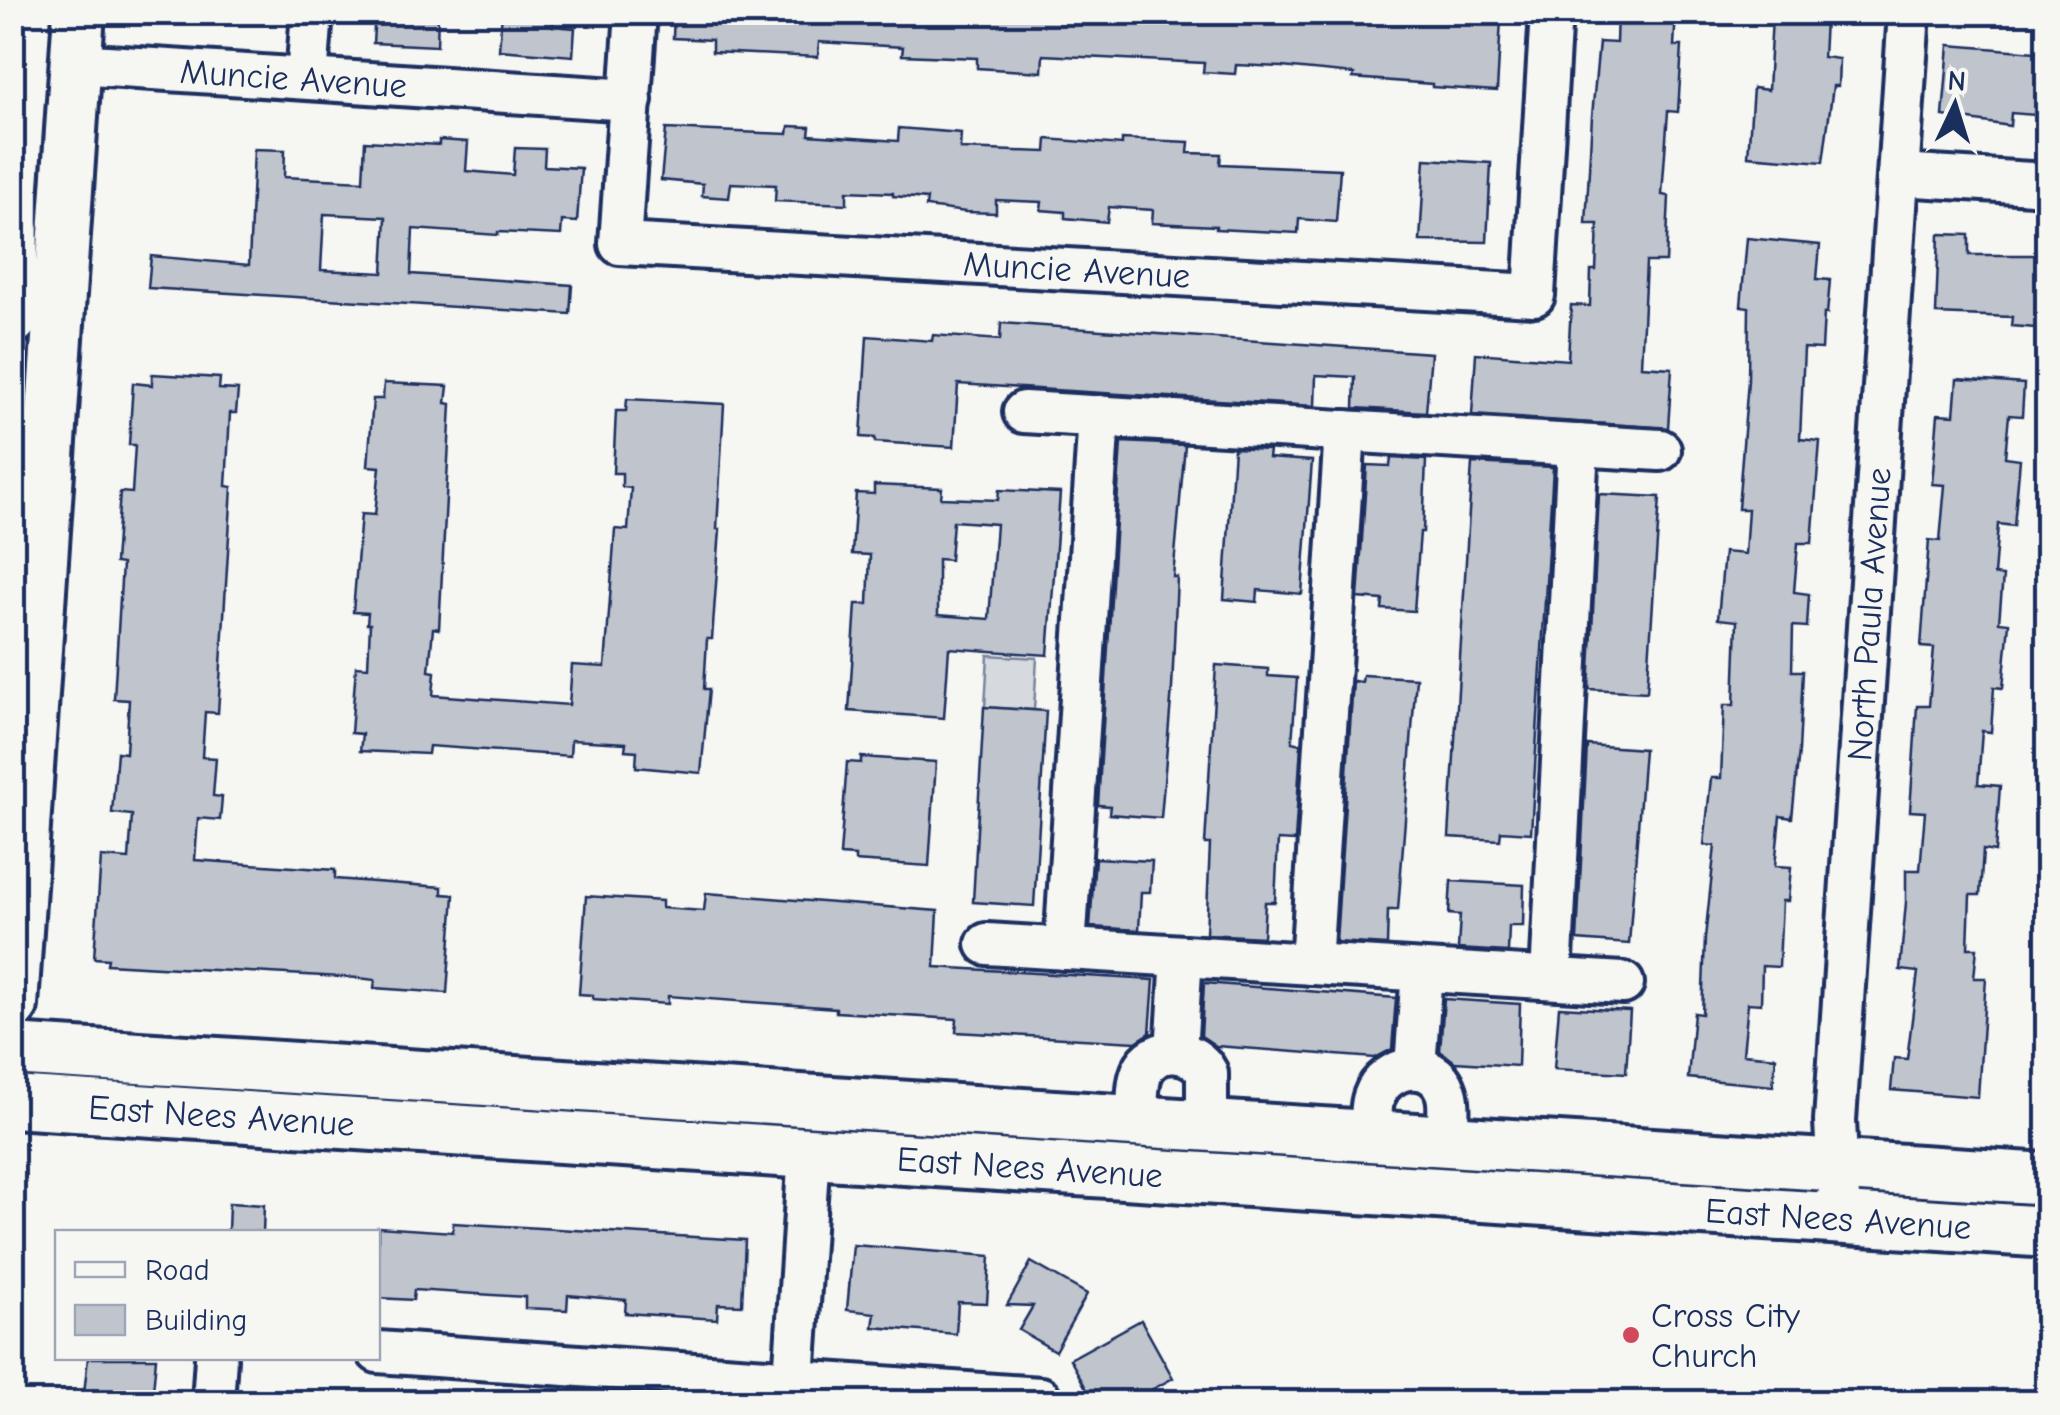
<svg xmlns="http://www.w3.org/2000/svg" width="2060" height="1415" font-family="'Comic Neue',sans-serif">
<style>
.green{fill:#d6d9dd;stroke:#78849e;stroke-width:2.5}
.building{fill:#c0c4cd;stroke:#1b2f5e;stroke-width:2.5;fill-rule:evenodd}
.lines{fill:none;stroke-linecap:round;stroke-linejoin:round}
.minor-casing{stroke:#1b2f5e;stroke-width:48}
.major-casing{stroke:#1b2f5e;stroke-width:58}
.minor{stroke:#f6f6f2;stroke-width:40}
.major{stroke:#f6f6f2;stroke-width:50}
.poi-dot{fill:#d1495b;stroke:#f6f6f2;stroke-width:4}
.labels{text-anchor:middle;stroke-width:9;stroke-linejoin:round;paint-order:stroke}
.street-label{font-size:35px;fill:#1b2f5e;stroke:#f6f6f2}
.poi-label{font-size:35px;fill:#1b2f5e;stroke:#f6f6f2;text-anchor:start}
</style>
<rect width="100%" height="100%" fill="#f6f6f2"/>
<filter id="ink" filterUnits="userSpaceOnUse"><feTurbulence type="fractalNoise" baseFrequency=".01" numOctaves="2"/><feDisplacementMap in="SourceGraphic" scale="20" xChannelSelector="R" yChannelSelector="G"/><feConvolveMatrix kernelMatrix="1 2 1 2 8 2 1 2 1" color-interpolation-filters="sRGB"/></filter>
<g filter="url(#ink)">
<!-- green -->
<polygon class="green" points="988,655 1037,658 1034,710 985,707"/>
<!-- building -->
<g class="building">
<polygon points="375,12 438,12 437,46 373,43"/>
<polygon points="502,12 555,12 553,26 575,28 573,56 499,50"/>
<polygon points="674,12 1311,12 1310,18 1358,22 1359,12 1480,14 1480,18 1501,19 1497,91 1432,87 1432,84 1353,78 1354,74 1282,67 1236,65 1235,74 1203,72 1204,63 1043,55 1042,72 977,68 977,58 902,55 903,47 819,42 818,57 712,52 712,40 673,38"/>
<polygon points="1617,12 1676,12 1674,46 1682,46 1678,112 1668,111 1662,195 1669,196 1666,262 1646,262 1641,366 1672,368 1668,428 1472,415 1476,353 1568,360 1571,305 1590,306 1591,270 1596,270 1598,224 1586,224 1592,116 1599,42 1616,43"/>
<polygon points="1772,17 1825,20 1823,57 1839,59 1838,86 1833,86 1823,162 1748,156 1753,88 1768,90"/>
<polygon points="1949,45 2048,53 2048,116 2011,113 2010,126 1943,116"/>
<polygon points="789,126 810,127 809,135 898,141 899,128 961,133 960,149 1046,152 1047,139 1122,145 1122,139 1189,142 1188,153 1221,154 1220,164 1340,169 1336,222 1299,219 1298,233 1216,229 1216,226 1152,223 1153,210 1109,207 1107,222 1065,218 1065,212 1041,210 1042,202 996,200 996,213 966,212 926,207 927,199 893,196 893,193 847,191 847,204 775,201 776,185 731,183 729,198 702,196 703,184 661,180 666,129 788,134"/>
<path d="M439,140L468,142L466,171L513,175L515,148L545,149L544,166L581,168L577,222L562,221L561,235L498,232V235L413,229L411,274L572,285L570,314L148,288L151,256L249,265L254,149L285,150L284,177L363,181L365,141L439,145ZM324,214L386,217L383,273L321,270Z"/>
<polygon points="1425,159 1491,163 1487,242 1420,241"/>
<polygon points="1939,234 1969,235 1969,255 2048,255 2048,329 2011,326 2012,317 1936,314"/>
<polygon points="1747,238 1820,245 1817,279 1830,280 1827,314 1824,313 1822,349 1804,348 1800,439 1820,441 1812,543 1798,543 1794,592 1809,594 1807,627 1793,626 1792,671 1803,671 1799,751 1792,818 1780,816 1775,866 1791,867 1788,901 1782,901 1779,967 1762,966 1761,1004 1748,1003 1743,1054 1776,1057 1773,1086 1688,1078 1694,1013 1702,1014 1705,938 1715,846 1704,845 1711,778 1721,778 1724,705 1734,705 1737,621 1718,619 1724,552 1745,554 1748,509 1738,509 1748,380 1749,307 1741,306"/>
<polygon points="1001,323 1431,353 1426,412 1354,408 1355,377 1316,375 1315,406 958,384 954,447 875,442 875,438 861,437 867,336 932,341 933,335 1000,340"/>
<polygon points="152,374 220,378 219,389 238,390 236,413 230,413 226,486 232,487 218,713 205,712 202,757 216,758 213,796 222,797 220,820 198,818 195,860 335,870 335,879 442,887 442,894 454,895 447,993 374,988 375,980 359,978 107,964 108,959 94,958 101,857 129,859 132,815 112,813 117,752 126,753 129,700 114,699 122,564 115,563 120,492 132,493 135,445 129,445 133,383 152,385"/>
<polygon points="1957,379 2024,384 2022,416 2009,415 2005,457 2020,459 2014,526 1998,524 1994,575 2003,576 1999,622 2009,623 2003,688 1994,687 1991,732 1982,731 1978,784 2000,786 1995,852 1983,850 1980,895 1970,895 1968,948 1977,948 1974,978 1986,978 1978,1097 1891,1090 1894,1058 1907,1059 1918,972 1900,970 1906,902 1906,870 1920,870 1925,812 1910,811 1917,706 1929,706 1934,648 1921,647 1929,540 1940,541 1945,485 1932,484 1938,414 1954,415"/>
<polygon points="384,383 448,386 446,403 451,404 439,629 433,628 429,671 435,672 433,695 569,705 572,665 605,667 615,529 628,530 631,488 622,487 622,473 613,473 616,411 626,411 627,399 724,404 717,529 720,529 712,639 707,639 704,689 709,689 701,773 636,767 637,751 625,750 626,743 571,740 570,756 429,746 428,754 360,751 362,734 351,733 356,666 368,667 370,624 367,624 368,613 353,612 361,514 375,515 380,467 368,466 373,399 383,399"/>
<polygon points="1121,442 1185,445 1173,577 1177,577 1172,688 1161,818 1109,814 1110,806 1098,805"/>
<polygon points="1234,448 1269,450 1268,458 1312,461 1302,594 1258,590 1257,602 1224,599"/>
<polygon points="1391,458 1426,460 1423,532 1420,532 1414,611 1382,609 1383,600 1358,598 1367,465 1390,466"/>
<polygon points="1472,463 1553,467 1531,833 1501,831 1500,840 1449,837"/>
<path d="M874,485L942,488L941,498L998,500L999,490L1060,493L1048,655L949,648L944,718L849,711L856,604H868L870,555L852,554L856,493L874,494ZM953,521L996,524L989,619L938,615V559L950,560Z"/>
<polygon points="1599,494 1660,497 1647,692 1589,689"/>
<polygon points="1216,665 1268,669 1268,676 1297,678 1292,742 1301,744 1295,841 1278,840 1275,902 1265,902 1263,937 1206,934 1210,844 1205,844"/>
<polygon points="1363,675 1416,678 1398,910 1388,910 1387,945 1336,942 1353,681 1362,682"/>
<polygon points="984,707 1046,711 1034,906 973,902"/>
<polygon points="1587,745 1644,749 1629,944 1577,940"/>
<polygon points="861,757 936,762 929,866 855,861 855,856 840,855 847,762 861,763"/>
<polygon points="1095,858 1152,861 1150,892 1141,892 1139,930 1090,927"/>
<polygon points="1451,881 1524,885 1523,926 1509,926 1508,952 1458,949 1460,915 1449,914"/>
<polygon points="706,893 938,911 935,967 1154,980 1150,1033 1136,1042 956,1032 957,1019 836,1012 836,1008 668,996 668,1004 593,999 593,995 579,994 586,896 662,901 662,908 704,911"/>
<polygon points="1204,983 1396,998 1392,1049 1375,1058 1216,1046 1201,1036"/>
<polygon points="1444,999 1520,1004 1518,1066 1455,1062 1440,1051"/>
<polygon points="1559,1007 1630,1011 1626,1073 1554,1069"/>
<polygon points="229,1203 264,1205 263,1232 228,1232"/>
<polygon points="453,1223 745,1240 742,1305 718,1304 717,1319 625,1313 626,1300 568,1295 567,1310 525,1308 525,1297 414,1290 413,1300 378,1298 378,1227 453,1232"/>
<polygon points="853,1245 990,1256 987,1303 958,1302 956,1334 873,1327 875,1313 847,1310"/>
<polygon points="1031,1262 1087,1294 1055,1351 1019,1330 1033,1306 1007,1305"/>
<polygon points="1141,1320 1173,1378 1129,1402 1111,1402 1106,1392 1092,1399 1070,1359"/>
<polygon points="88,1358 156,1358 152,1402 83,1402"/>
</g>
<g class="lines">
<!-- minor casing -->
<g class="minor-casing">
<g id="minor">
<path id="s1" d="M636,12L620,244L1534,295L1551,12"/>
<path id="s2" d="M76,64L631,100"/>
<polyline points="307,78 312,12"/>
<polyline points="1899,175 2048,184"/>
<polyline points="1024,412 1660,450"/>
<polyline points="987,944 1623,983"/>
<polyline points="1065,949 1099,416"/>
<polyline points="1311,964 1345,431"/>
<polyline points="1551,978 1578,445"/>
<polyline points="1176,1052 1182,956"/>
<polyline points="1415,1067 1422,971"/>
<path d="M1137,1120C1138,1106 1136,1086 1142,1072C1154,1044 1195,1048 1207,1073V1125"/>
<path d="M1372,1136C1372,1124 1370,1108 1374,1097C1385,1065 1434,1056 1446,1092C1451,1106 1447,1126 1446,1140"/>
<path id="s3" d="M1840,1218L1835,1121L1909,12"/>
<polyline points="378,1352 1040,1398 1040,1402"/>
<polyline points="794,1379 809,1153"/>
<polyline points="213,1402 216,1358"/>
</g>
</g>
<!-- major casing -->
<g class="major-casing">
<g id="major">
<polyline points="12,319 13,185 25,12"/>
<polyline points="12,1005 79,12"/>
<polyline points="12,1050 2048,1179"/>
<path id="s4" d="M12,1102L2048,1232"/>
</g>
</g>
<!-- minor -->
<use href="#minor" class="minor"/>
<!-- major -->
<use href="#major" class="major"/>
</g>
</g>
<!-- markers -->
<circle class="poi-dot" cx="1631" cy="1335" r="10"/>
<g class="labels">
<!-- street labels -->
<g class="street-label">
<text dy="12" stroke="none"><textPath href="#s2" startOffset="218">Muncie Avenue</textPath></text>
<text dy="12" stroke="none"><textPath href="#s1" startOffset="690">Muncie Avenue</textPath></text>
<text dy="12" stroke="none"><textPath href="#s3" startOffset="605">North Paula Avenue</textPath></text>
<text dy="12" stroke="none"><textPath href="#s4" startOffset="210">East Nees Avenue</textPath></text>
<text dy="12" stroke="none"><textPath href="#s4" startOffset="1020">East Nees Avenue</textPath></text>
<text dy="12" stroke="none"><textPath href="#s4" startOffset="1830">East Nees Avenue</textPath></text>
</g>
<!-- poi labels -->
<g class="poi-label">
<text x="1651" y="1327">Cross City<tspan x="1651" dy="40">Church</tspan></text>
</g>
</g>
<!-- margin -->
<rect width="2060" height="1415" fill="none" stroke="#f6f6f2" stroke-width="50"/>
<rect x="25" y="25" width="2010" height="1365" fill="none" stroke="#1b2f5e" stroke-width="4" filter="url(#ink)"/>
<!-- legend -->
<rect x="55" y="1230" width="325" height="130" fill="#f6f6f2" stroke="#9ea6b7" stroke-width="2.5"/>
<rect x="75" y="1262" width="50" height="15" fill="#f6f6f2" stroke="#9ea6b7" stroke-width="2.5"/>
<text x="145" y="1280" font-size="30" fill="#1b2f5e">Road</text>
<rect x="75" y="1305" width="50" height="30" fill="#c0c4cd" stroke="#9ea6b7" stroke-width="2.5"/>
<text x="145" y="1330" font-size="30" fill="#1b2f5e">Building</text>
<!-- north arrow -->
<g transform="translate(1955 105) rotate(4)" stroke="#f6f6f2" stroke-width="8" paint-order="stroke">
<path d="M0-8L18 38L0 25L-18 38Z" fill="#1b2f5e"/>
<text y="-15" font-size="28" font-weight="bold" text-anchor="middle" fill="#1b2f5e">N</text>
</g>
</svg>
